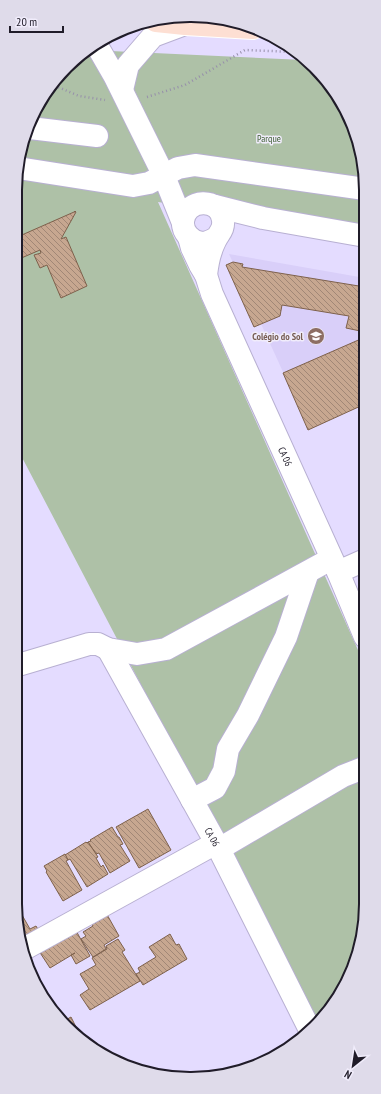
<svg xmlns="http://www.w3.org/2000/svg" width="381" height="1094" font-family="'PT Sans Narrow',sans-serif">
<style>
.built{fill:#d9cff9}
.grass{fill:#aec1a7}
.building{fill:url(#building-back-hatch);stroke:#7e614c}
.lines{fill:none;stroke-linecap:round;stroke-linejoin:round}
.minor-casing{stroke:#b8b0d2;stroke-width:24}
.major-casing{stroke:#fff;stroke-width:24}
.path{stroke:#968faa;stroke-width:2.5;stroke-dasharray:1 3;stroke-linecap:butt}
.minor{stroke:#fff;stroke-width:22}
.major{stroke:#fddfd3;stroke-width:22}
.labels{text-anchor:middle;stroke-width:3;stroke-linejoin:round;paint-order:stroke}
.park-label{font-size:10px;fill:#3c5d30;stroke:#f0ecfb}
.education-label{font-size:10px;font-weight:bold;fill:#785e54;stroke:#f0ecfb;text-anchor:end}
.street-label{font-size:10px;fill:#201c29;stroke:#f0ecfb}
.rim{fill:none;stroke:#201c29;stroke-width:2}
</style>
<defs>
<pattern id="building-back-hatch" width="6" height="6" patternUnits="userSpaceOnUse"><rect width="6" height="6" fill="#c7a790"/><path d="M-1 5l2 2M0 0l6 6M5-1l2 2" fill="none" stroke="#a18776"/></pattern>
</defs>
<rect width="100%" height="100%" fill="#e4dcff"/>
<!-- built -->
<polygon class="built" points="229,254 365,278 365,395 305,420"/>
<!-- grass -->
<polygon class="grass" points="89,50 304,60 322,75 348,113 364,167 365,233 158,202 366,668 366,903 360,949 336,1001 317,1021 15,444 15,190 21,145 51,84"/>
<!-- building -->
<g class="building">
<polygon points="75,211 76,212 61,239 66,237 87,286 61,298 47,265 40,268 34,255 41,253 40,250 19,259 15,250 15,238 74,212"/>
<polygon points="233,262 243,264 242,267 365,287 365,332 346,328 349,316 282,305 280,316 254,327 226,265"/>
<polygon points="363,338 365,341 365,404 308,430 283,373"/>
<polygon points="148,809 171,850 139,868 116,827"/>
<polygon points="112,827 118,837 119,837 123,844 120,845 130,861 110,873 99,853 96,854 88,842 91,841 90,840"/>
<polygon points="86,842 87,843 88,842 98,857 96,858 101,867 103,865 108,874 87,887 70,859 68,860 65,855"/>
<polygon points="65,854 68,860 66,861 82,890 63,901 46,872 47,871 44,866"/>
<polygon points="105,911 119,936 104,945 106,949 93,957 81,939 86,936 83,932 93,926 90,920"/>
<polygon points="22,915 30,929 36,926 42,936 23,946 18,917"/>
<polygon points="74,927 90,956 76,964 71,955 75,953 50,968 37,948"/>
<polygon points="170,934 176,945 179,944 187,959 143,985 136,974 140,972 138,968 156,957 149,947"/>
<polygon points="118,939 125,950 122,952 140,981 90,1010 80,995 89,989 80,974 96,965 92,958 107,949 106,946"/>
<polygon points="71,1017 76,1027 71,1029 62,1022"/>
</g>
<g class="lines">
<!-- minor casing -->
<g class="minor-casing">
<g id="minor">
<polyline points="96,44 115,77 164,176 183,223"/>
<polyline points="122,90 128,65 153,36 185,24"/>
<polyline points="30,128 97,136"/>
<polyline points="18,168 133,186 149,183 178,168 195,165 365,189"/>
<polyline points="215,206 263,218 365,236"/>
<path id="s1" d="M189,237L192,248L200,265L206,275L212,294L338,572L365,637"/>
<path d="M206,275C207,267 208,259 211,251C212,247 214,243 216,239C220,232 224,229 223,220C220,197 186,198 183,221C182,232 191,242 202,243C207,243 211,241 216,238"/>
<polyline points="338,572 365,560"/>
<path id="s2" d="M108,649L216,843L309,1028"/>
<polyline points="15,666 89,644 98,644 108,649 137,654 166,649 331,559"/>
<polyline points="192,800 215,788 224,771 228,749 248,715 286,637 308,572"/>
<polyline points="219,849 343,776 366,767"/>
<polyline points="24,949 216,843"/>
</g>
</g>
<!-- major casing -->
<g class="major-casing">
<polyline id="major" points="156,21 185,24 253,28"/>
</g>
<!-- path -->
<g class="path">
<polyline points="51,84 79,96 105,100"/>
<polyline points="147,97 185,85 245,50 295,52"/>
</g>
<!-- minor -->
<use href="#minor" class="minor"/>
<!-- major -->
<use href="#major" class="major"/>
</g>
<!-- icons -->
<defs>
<g id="university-disc" transform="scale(0.9)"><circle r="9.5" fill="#8d6e63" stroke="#f0ecfb"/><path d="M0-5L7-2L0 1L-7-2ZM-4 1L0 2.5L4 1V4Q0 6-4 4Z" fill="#fff"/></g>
</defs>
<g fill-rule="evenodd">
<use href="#university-disc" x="316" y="336"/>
</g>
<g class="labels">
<!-- park labels -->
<g class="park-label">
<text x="269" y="142">Parque</text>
</g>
<!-- education labels -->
<g class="education-label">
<text x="303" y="340">Colégio do Sol</text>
</g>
<!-- street labels -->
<g class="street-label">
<text dy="4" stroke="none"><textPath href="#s1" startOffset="240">CA 06</textPath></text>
<text dy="4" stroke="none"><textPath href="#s2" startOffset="215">CA 06</textPath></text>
</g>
</g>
<!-- crop -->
<path d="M0 0H381V1094H0ZM190 22H191A168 168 0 0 1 359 190V904A168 168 0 0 1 191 1072H190A168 168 0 0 1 22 904V190A168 168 0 0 1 190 22Z" fill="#dfdbea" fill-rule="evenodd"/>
<path class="rim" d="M190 22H191A168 168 0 0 1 359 190V904A168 168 0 0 1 191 1072H190A168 168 0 0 1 22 904V190A168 168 0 0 1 190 22Z"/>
<!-- north arrow -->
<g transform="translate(353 1066) rotate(210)" stroke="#f0ecfb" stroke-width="3" paint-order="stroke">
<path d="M0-3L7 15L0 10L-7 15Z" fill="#201c29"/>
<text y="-6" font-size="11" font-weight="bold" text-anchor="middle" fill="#201c29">N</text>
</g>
<!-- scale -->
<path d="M10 26v6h53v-6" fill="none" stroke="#201c29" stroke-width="2"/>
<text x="16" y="26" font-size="12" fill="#201c29" stroke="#f0ecfb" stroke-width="3" paint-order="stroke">20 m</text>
</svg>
